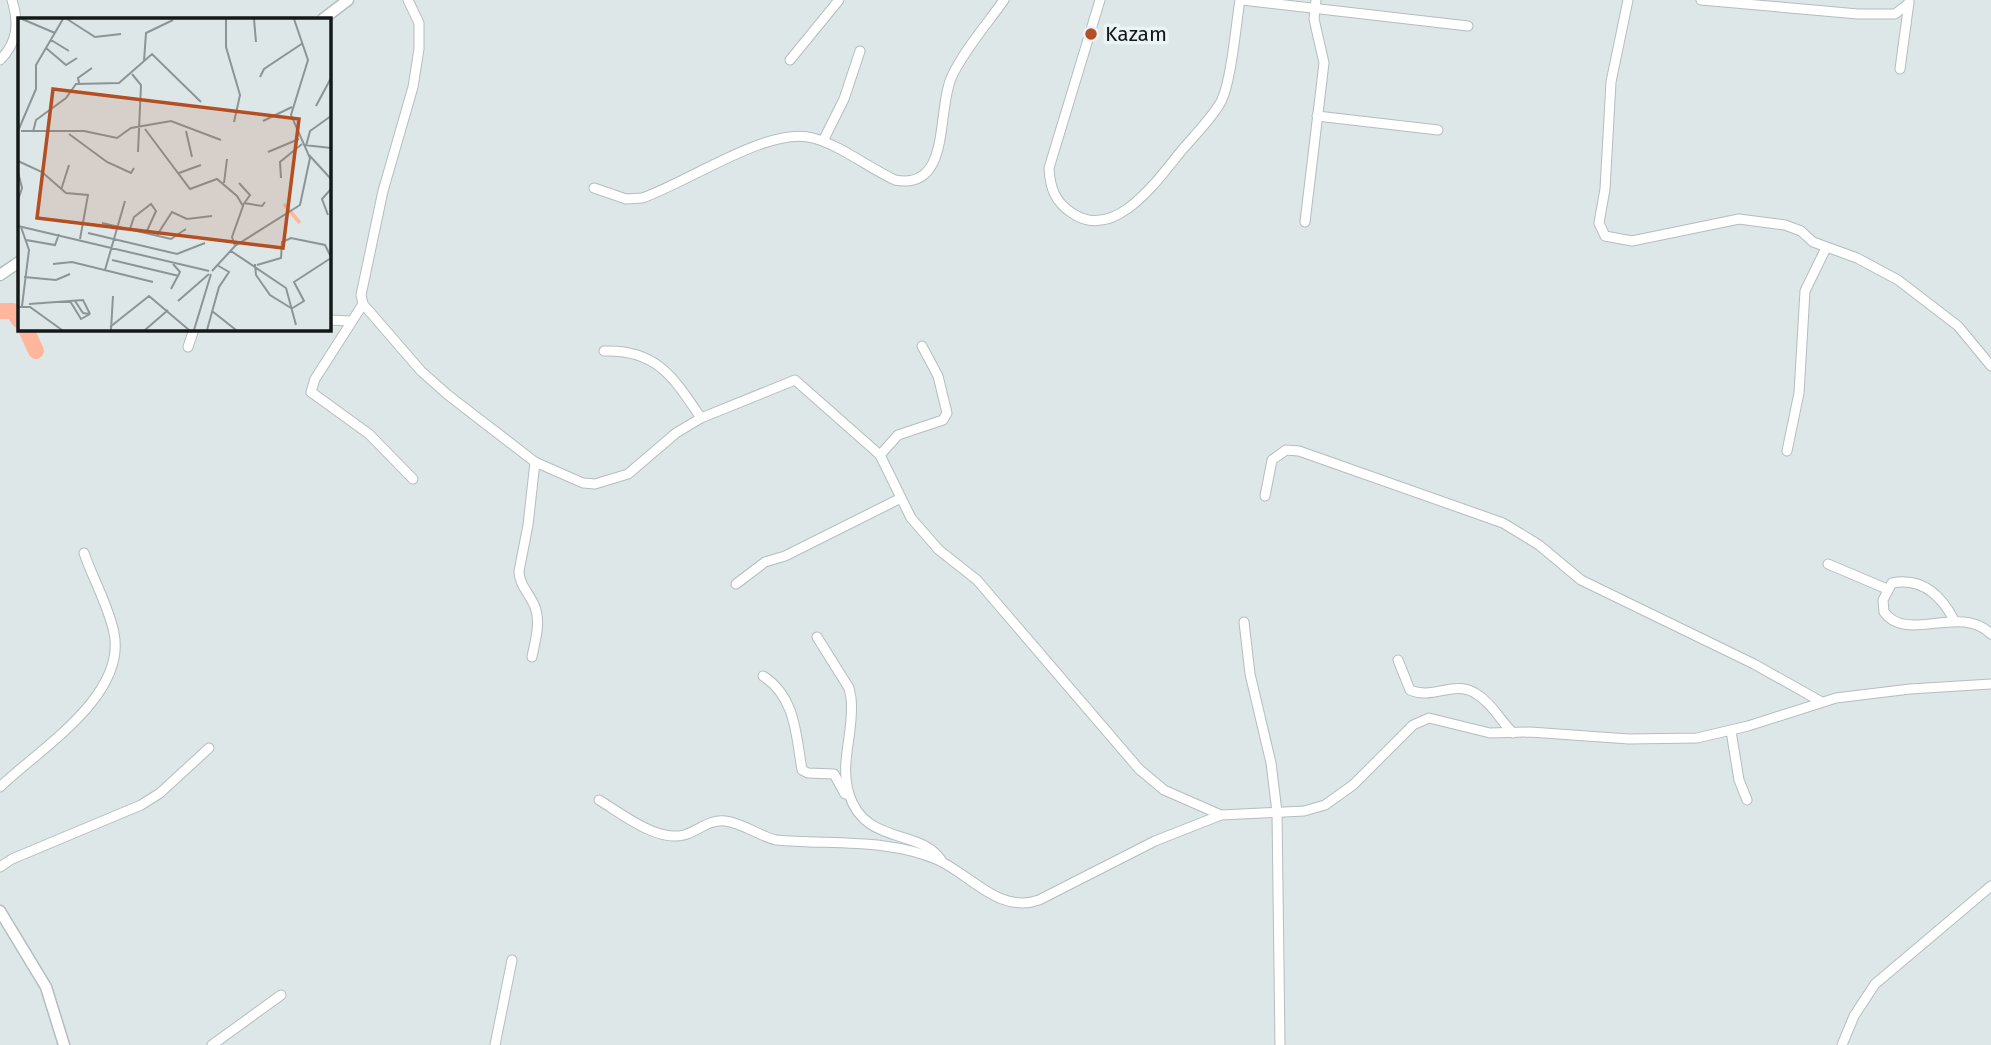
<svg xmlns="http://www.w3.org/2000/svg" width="1991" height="1045" font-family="'Fira Sans',sans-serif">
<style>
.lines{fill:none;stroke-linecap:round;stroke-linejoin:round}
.river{stroke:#feb79c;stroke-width:16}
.minor-casing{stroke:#b4bdbf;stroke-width:11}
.tertiary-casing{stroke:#b4bdbf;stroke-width:13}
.minor{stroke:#fff;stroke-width:9}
.tertiary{stroke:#fff;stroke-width:10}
.poi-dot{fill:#b44e23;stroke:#eaf4f5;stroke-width:2.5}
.labels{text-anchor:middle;stroke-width:7;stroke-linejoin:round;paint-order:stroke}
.poi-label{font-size:21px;fill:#141818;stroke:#eaf4f5;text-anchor:start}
.inset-river{fill:none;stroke:#feb79c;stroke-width:3.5}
.inset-road{fill:none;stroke:#8d9495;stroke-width:2}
.view{fill:#b44e23;fill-opacity:0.15;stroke:#b44e23;stroke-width:3.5}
.inset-edge{fill:none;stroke:#141818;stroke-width:3.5}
</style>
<rect width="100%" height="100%" fill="#dde7e8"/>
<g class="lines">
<!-- river -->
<g class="river">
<polyline points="0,311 13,311 19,320"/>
<polyline points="26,329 36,351"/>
</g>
<!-- minor casing -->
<g class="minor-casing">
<g id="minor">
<polyline points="408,0 419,23 419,49 413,87 383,191 361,295 363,304 421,371 448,395 535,462 583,483 595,484 628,474 676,433 701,418 795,380 880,455 911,518 939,550 977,580 1139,769 1164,790 1221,815"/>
<path d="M1100,0L1049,168C1050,188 1055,202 1072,213C1115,243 1159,178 1182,150C1194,136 1209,121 1219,105C1231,88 1236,23 1240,0"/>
<polyline points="1242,0 1468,26"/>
<polyline points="1628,0 1611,82 1605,189 1599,223 1605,236 1632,241 1739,219 1785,225 1801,231 1813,242 1857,258 1898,280 1958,326 1991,366"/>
<polyline points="1701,0 1858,14 1895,14 1908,4"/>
<path d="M0,60C18,42 19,23 12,0"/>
<polyline points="790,60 839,0"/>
<polyline points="1900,69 1909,2"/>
<polyline points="1317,116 1438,130"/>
<polyline points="823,141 844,99 860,51"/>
<path d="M594,188L626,199L642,198C687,183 770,125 813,138C842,146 867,167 895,180C952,191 936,110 952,76C965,49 987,24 1004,0"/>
<polyline points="1305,222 1324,63 1314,19 1316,0"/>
<polyline points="363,304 315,379 311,392 369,434 413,479"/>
<polyline points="329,320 350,321"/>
<polyline points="188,347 194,329"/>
<path d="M604,351C657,349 674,378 701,418"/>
<polyline points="1787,451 1799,393 1805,291 1826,248"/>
<polyline points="880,455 898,435 943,420 947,413 938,376 922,346"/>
<polyline points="1265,496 1272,460 1286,450 1299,451 1503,523 1539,545 1581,580 1754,664 1820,701"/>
<polyline points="1828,564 1887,589"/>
<polyline points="736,584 765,562 785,556 899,499"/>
<path d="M1954,620C1941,595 1922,577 1892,583L1883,600L1884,612C1907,644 1960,603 1991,634"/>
<polyline points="1244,622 1250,674 1271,763 1277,812 1280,1045"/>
<path d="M817,637L849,688L851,698C855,730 839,762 849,794C865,846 920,828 941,860"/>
<path d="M532,657C535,641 541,623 535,607C530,594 519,585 519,571L528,525L535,462"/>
<path d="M1398,660L1410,690C1433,700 1454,680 1475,693C1491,702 1500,720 1513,733"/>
<path d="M763,676C796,697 796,736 802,770L808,773L834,774L845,794"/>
<polyline points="1731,731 1739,780 1747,800"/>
<path d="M0,787C38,750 127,696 114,633C109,607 93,579 84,553"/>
<path d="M599,800C621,813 656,842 684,835C698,831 710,819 725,821C743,823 759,836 776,840C829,845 888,838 938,860C971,875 999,914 1039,900L1155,841L1221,815L1304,811L1325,805L1353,785L1413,725L1429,718L1490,733L1530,732L1629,739L1697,738L1748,726L1836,698L1910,689L1991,684"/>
<polyline points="0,867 12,859 141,805 160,793 209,748"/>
<polyline points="212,1045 281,995"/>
<polyline points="495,1045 512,960"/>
<polyline points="1842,1045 1854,1016 1875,984 1991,886"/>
</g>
</g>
<!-- tertiary casing -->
<g class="tertiary-casing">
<g id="tertiary">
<polyline points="323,19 348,0"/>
<polyline points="0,275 19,262"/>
<polyline points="0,911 46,987 64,1045"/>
</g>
</g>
<!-- minor -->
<use href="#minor" class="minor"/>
<!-- tertiary -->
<use href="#tertiary" class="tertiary"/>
</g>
<!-- markers -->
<circle class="poi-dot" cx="1091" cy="34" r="7"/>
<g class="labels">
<!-- poi labels -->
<g class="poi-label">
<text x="1105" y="41">Kazam</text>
</g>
</g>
<!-- overview -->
<g transform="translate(18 18)">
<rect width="313" height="313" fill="#dde7e8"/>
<path class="inset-river" d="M266,186L282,205"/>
<path class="inset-road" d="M4,1L37,15M49,1L77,19L103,16M208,1V29L222,77L216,104M236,1L238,24M33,22L51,33M28,30L48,47L59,40M126,43L128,15L155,2M114,56L123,67L120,134M242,59L246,51L285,25M61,65L60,60L74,50M298,88L313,60M245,103L274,89M127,111L172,171L199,161L219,178L225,188L214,219L217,228M0,113L18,71V47L45,1M3,113H66L99,120L113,110L153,103L203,122M168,113L174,139M15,114L18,102L48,80L58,66L101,65L134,36L183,84M51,116L89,144L113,155L116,150M286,127L313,130M288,128L292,113L313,98M250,134L281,121M291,137L313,161M0,143L24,154L48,175L70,177L62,221M0,154L4,170L0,182M161,155L183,147M263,160L262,144L284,126M206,165L209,141M221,165L232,177L225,187M43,172L51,147M226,185L244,188L247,184M310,197L304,181L313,171M29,201L56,205M84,205L153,221L168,211M0,208L191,253M3,209L11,232L4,288M112,211L116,199L133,186L138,193L128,215M70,215L159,236L187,225M139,217L154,194L169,201L194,198M8,222L37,227L41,216M213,233L268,270L278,307M94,242L161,258M35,246L54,244L135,264M237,246L238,257L252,277L273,290M239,247L263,240L264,224L273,220L307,227L313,239M87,252L107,183M194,253L217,228L282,187L292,140L273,97L290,42L276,1M6,259L38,262L52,256M153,271L162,254L155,246M52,283L63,301L72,296M57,283L65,295L72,296M160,283L191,256M11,286L65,282L72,296M0,289H12L44,312M273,291L286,283L276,264L313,240M194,293L218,312M92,309L131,278L171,312M93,312L95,278M127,312L150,292M176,312L193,256M189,312L201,269L211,254L199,247"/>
<path class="view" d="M35,71L281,101L265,230L19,200Z"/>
<rect width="313" height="313" class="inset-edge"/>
</g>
</svg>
